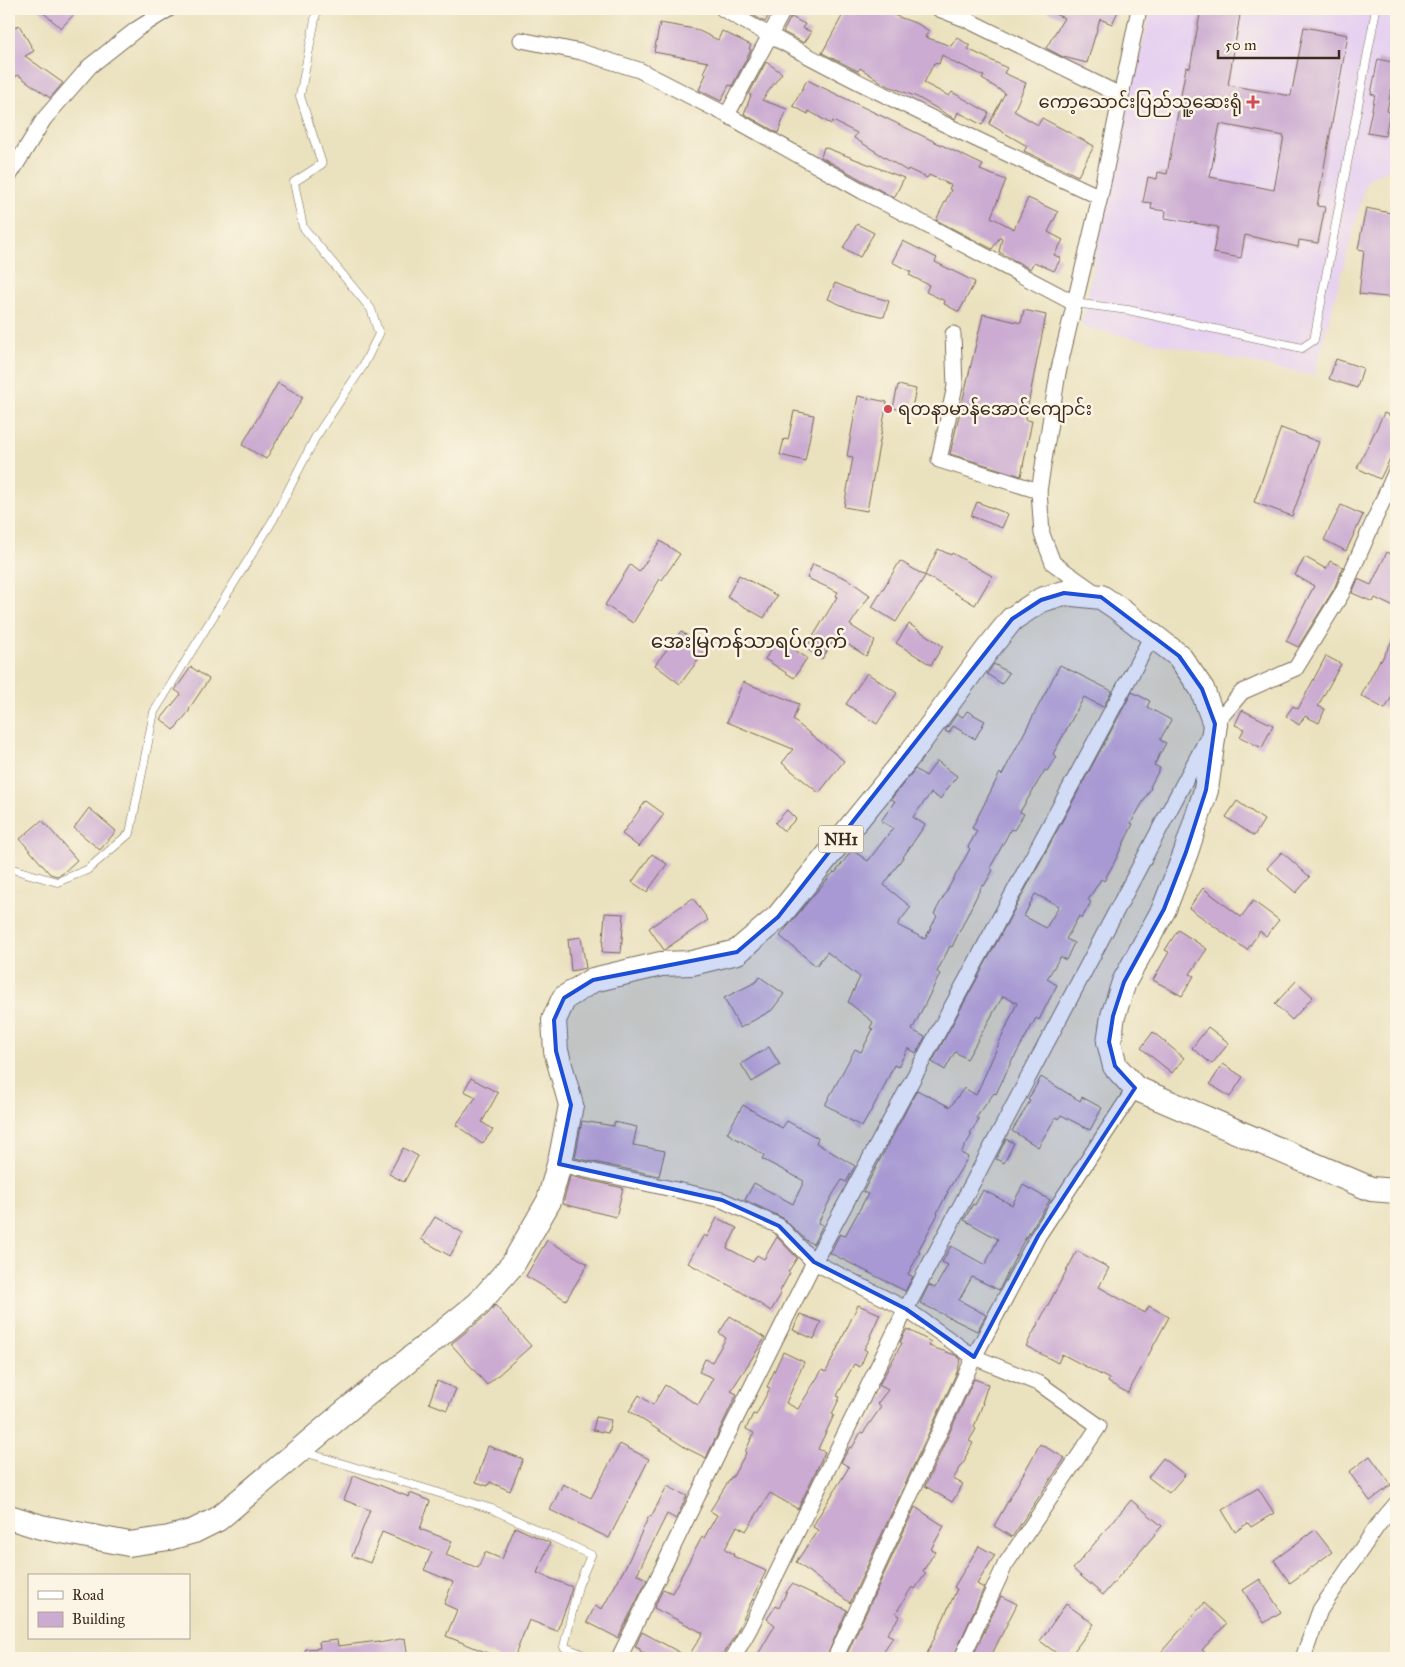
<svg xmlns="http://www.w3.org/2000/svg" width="1405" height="1667" font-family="'IM FELL Great Primer','Noto Sans Myanmar',serif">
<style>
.built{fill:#e6d2f0}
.building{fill:#cbabd2;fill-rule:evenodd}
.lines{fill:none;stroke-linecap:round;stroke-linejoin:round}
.service-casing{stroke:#786a56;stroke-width:9}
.minor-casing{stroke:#786a56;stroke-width:17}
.trunk-casing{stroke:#786a56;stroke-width:26}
.service{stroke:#fff;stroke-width:8}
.minor{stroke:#fff;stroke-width:15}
.trunk{stroke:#fff;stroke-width:24}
.marked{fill:#1d4ed8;fill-opacity:0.2;stroke:#1d4ed8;stroke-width:4;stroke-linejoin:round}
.poi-dot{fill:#d1495b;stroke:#fcf5e5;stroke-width:2}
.labels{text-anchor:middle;stroke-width:5;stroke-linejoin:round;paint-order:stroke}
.shield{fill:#fcf5e5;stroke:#75675a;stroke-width:1}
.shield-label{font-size:16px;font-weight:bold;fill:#3b2a1e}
.poi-label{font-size:18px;fill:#3b2a1e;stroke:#fcf5e5;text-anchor:end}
.quarter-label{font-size:20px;fill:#3b2a1e;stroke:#fcf5e5}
</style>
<rect width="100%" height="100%" fill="#fcf5e5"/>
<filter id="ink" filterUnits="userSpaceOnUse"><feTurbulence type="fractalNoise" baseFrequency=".02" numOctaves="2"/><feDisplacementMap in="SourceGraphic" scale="10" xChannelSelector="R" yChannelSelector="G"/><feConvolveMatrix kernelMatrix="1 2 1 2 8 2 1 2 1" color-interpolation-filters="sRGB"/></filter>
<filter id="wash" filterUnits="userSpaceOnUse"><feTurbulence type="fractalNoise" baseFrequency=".0096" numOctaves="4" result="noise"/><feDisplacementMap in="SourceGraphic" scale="20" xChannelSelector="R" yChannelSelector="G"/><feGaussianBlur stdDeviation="1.12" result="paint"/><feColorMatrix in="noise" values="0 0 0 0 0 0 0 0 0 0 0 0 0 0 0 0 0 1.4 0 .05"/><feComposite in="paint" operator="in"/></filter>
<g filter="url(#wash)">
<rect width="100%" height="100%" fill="#eae1be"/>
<!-- built -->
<polygon class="built" points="1152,9 1396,9 1396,165 1367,180 1314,376 1081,327 1127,101"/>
<g id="blocks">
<!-- building -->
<g class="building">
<polygon points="39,9 79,9 61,28"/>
<polygon points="742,9 760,9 770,14 765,22"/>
<polygon points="846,9 886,9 885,12 918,24 929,31 925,37 951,46 957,37 970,46 968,49 1007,68 1004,73 1026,83 1014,111 1038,125 1042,118 1094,146 1078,176 1024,151 1027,146 989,124 1005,93 982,79 984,76 959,64 958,65 942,55 939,64 934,63 924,83 949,96 952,92 989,113 982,125 958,112 955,119 917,97 886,85 860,68 858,71 822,53"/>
<polygon points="1043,9 1119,9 1112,24 1100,19 1087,63 1063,57 1046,48 1064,18"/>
<path d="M1201,9L1240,15L1228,85L1291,96L1304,27L1348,35L1317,206L1325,207L1318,243L1299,240L1298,247L1245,235L1241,258L1213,253L1218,227L1165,218L1166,211L1151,209L1152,203L1143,202L1148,177L1157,179L1158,172L1167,174L1186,67L1190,68ZM1220,124L1284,136L1274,190L1210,177Z"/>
<polygon points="791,17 805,24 802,28 812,32 804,43 783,32"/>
<polygon points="660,23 695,29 718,40 722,31 751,45 749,49 751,50 732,86 729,85 721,101 699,90 706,74 703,73 708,62 654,52"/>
<polygon points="19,25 34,51 25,56 63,83 50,98 18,75 9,81 9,30"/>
<polygon points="1378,59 1396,63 1387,111 1390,112 1385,136 1367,133 1375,95 1371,94"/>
<polygon points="766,62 782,73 762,100 787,109 778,133 744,114 751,95 749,94"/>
<polygon points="807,80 983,165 980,170 1006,180 991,217 1014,229 1028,198 1058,212 1048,232 1063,240 1054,255 1061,258 1054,271 1034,262 1030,269 999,252 1002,238 1000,237 992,249 936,220 951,190 949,189 951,185 929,175 927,178 908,169 907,171 854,138 857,133 833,121 831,124 809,111 808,114 793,106"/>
<polygon points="824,147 904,178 894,198 821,157"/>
<polygon points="1366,208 1396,214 1395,298 1359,294 1364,250 1358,249"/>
<polygon points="857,224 874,233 860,257 843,248"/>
<polygon points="903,241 937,258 935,262 975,282 959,312 944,304 945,301 926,292 929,285 909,275 911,272 892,262"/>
<polygon points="835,283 857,292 889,301 884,317 848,308 828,299"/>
<polygon points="1024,310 1046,315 1025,420 1032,421 1021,476 950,454 983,314 1021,323"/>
<polygon points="1336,359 1363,368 1357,388 1329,379"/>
<polygon points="278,383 303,397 266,459 242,445"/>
<polygon points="898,385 916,389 911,412 893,408"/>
<polygon points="858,396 887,402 867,511 844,507 853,457 847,456"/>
<polygon points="794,411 814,415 805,461 780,455 784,439 788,440"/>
<polygon points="1384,413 1396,418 1396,447 1380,479 1357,468"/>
<polygon points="1281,428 1319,442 1292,516 1254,502"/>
<polygon points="977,502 1008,514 1002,528 971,516"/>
<polygon points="1341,505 1363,515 1346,551 1324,540"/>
<polygon points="660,541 680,554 662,580 660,579 633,623 605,605 630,565 639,572"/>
<polygon points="938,549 951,555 952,553 992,576 975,605 925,575"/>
<polygon points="1387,552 1396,557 1396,608 1375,598 1373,602 1352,593 1358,579 1371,585"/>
<polygon points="1305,557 1326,569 1330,561 1343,567 1334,589 1298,647 1286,641 1314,586 1295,575"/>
<polygon points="900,561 925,576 896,622 872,607"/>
<polygon points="813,564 847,579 870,595 850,625 875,641 866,656 836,637 822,659 806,648 837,597 836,596 838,592 807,578"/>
<polygon points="739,575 777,596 764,618 727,597"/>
<polygon points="909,624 943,646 931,665 896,643"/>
<polygon points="681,631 706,650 680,684 655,665"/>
<polygon points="1396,634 1396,689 1385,709 1361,696 1380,660 1381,661"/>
<polygon points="778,639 807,658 794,678 765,659"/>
<polygon points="1326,656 1341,664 1318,706 1325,709 1319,723 1305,716 1299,725 1286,716 1293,706 1298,709"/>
<polygon points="994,664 1009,673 1002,684 987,674"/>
<polygon points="1060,665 1112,691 1103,707 1084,697 1053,754 1056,757 1047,771 1045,770 1020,812 1024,814 1014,830 1011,829 990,868 993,870 984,886 982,885 952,947 950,946 937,972 940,974 912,1030 925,1037 916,1053 908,1048 898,1067 894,1065 883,1089 862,1127 838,1113 839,1112 825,1105 855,1049 861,1052 873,1029 870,1028 873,1022 848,1002 860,977 827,952 816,966 780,936 811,898 834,872 835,873 852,850 868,861 893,828 881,821 895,801 891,799 915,769 926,776 937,761 957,776 940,799 931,793 913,817 925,825 884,885 911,907 897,925 925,939 937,916 934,914 970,849 968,847 977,831 972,828 1000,773 1002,775"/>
<polygon points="191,667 209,679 189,709 190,710 174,730 161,719 181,694 175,690"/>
<polygon points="867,673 897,693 877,724 846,704"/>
<polygon points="743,682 799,704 793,720 844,761 819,793 782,763 793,749 727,722"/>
<path d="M1132,692L1150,701L1147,707L1171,720L1160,740L1166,743L1154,765L1160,768L1150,787L1151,788L1131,823L1133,824L1115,861L1104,881L1101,879L1088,900L1091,902L1082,918L1079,916L1066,939L1074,943L1066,960L1060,957L1047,979L1057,985L1046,1006L1039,1020L1036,1018L1014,1058H1013L996,1094L994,1093L976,1118L979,1120L970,1133L972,1134L961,1153L968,1157L947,1192H948L937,1213L938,1214L918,1251L920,1252L908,1274L913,1277L905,1291L830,1253L840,1234L845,1236L868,1194L863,1192L917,1090L950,1107L964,1088L976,1095L1017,1003L1003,996L967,1059L955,1052L945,1070L932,1062ZM1035,894L1059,906L1046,928L1024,916Z"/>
<polygon points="1242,710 1273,725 1262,748 1240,737 1244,729 1235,725"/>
<polygon points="967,711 985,721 975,739 953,726 949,733 945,731 957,714 963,717"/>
<polygon points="646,801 664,814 639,847 622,834"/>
<polygon points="1237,801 1264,820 1254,836 1226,817"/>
<polygon points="89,808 116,831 100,850 74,828"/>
<polygon points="787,810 796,819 784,831 775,823"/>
<polygon points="42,820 77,860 62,874 57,876 50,874 20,839"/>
<polygon points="1282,852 1310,877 1296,893 1267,868"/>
<polygon points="652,854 667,864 647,892 632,882"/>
<polygon points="1203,888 1241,917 1253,901 1279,920 1266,936 1260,931 1247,950 1189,908"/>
<polygon points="693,898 708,920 664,950 649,928"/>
<polygon points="605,913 624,914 621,953 602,952"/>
<polygon points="1178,930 1207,949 1190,974 1194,976 1182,996 1153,980 1169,952 1165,950"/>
<polygon points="581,937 586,968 571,971 568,939"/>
<polygon points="760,977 784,994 772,1010 740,1028 724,998 756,982"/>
<polygon points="1296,981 1313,997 1292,1020 1275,1004"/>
<polygon points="1208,1027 1229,1043 1212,1064 1192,1048"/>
<polygon points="1153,1032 1184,1058 1172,1073 1141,1048"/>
<polygon points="769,1047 780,1065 752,1082 741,1064"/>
<polygon points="1223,1064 1243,1077 1230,1097 1210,1084"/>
<polygon points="1041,1077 1080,1101 1082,1097 1102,1108 1090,1130 1061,1115 1059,1119 1056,1117 1038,1147 1012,1131 1030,1101 1028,1100"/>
<polygon points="471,1078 498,1093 482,1122 493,1130 482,1144 456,1125 476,1097 464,1091"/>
<polygon points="743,1105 782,1128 787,1121 818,1138 816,1143 855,1166 846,1182 842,1180 833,1194 818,1223 823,1225 813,1244 807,1241 783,1218 745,1200 754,1183 793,1204 804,1181 762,1159 764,1155 727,1133"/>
<polygon points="582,1121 614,1126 614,1122 637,1127 633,1145 665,1151 659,1176 575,1158"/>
<polygon points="1006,1139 1014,1143 1004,1163 996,1159"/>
<polygon points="403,1148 418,1156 404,1182 389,1174"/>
<polygon points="570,1176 623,1188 616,1217 563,1204"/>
<polygon points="1023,1185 1050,1200 1023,1242 999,1290 972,1277 959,1300 986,1315 977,1331 920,1303 929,1285 935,1288 948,1265 942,1262 951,1246 985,1265 998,1239 964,1220 973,1204 975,1205 983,1190 1012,1205"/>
<polygon points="435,1217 463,1233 450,1256 421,1239"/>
<polygon points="717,1218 737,1228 727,1248 753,1262 757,1255 764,1259 777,1237 797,1258 788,1272 790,1273 779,1293 781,1294 771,1311 738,1290 688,1263 704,1235 707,1237"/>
<polygon points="547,1240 588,1264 566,1300 526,1276"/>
<polygon points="1077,1251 1109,1268 1099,1287 1145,1313 1149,1306 1169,1317 1128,1393 1108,1382 1109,1379 1062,1354 1058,1363 1026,1346"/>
<polygon points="495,1305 531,1346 487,1385 451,1344 488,1314"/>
<polygon points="858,1305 880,1314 870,1336 871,1337 864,1349 867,1351 860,1367 854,1364 837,1396 840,1397 832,1414 834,1415 818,1449 825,1452 798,1509 770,1493 746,1531 737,1526 725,1549 734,1554 733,1556 766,1571 735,1636 720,1658 700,1658 691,1652 703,1633 654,1608 663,1589 672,1593 702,1537 704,1538 717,1515 710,1511 731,1477 732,1478 746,1453 745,1452 754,1433 746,1429 753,1414 756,1415 770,1388 767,1387 783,1352 804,1362 786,1403 798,1409 822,1370 826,1372"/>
<polygon points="800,1314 821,1322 814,1339 793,1330"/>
<polygon points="730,1316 765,1338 731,1391 737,1394 706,1458 686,1448 629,1411 639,1395 653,1405 665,1385 698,1405 713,1378 699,1372 705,1359 712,1362 726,1338 719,1333"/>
<polygon points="907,1329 931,1342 929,1346 955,1355 961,1359 957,1372 850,1603 796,1562 818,1530 813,1527 817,1519 849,1467 841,1462 850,1447 852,1448 861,1432 863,1433 881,1407 877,1404 888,1390 879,1385 902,1343 900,1342"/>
<polygon points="974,1379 988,1384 982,1403 983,1403 974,1427 976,1429 969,1441 973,1443 965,1458 966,1459 953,1479 963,1484 952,1502 925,1486"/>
<polygon points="437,1381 456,1389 447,1410 429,1403"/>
<polygon points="596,1417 611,1420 608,1433 593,1430"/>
<polygon points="620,1444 649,1459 609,1538 550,1510 563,1484 591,1498"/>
<polygon points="1040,1444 1065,1458 1012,1537 994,1526"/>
<polygon points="488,1446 523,1459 510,1491 490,1482 488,1486 476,1482"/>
<polygon points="1370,1456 1391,1485 1370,1501 1349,1472"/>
<polygon points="1163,1458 1185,1475 1169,1493 1148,1477"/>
<polygon points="354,1475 409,1497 410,1493 430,1501 420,1529 452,1541 446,1555 478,1568 485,1552 502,1559 515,1527 550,1543 537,1573 572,1587 569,1600 557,1631 529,1620 514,1658 500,1658 446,1636 457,1610 444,1604 453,1582 424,1570 432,1552 382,1532 370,1563 352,1556 370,1510 344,1500"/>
<polygon points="667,1486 687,1496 676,1519 667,1514 637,1574 647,1580 618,1638 587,1622 595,1606 602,1609 627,1564 649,1516 651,1517"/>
<polygon points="1258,1488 1274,1513 1251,1527 1248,1523 1235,1532 1222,1510"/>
<polygon points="1131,1500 1162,1526 1103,1595 1073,1569"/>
<polygon points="915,1507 944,1526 931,1549 935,1552 923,1571 926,1573 915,1589 912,1587 896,1613 900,1616 887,1634 893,1637 879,1658 845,1658"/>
<polygon points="1315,1530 1332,1552 1290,1583 1274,1560"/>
<polygon points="979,1546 995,1555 977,1584 984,1588 953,1658 925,1658 957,1589 954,1587"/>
<polygon points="1260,1579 1281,1612 1264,1623 1243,1590"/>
<polygon points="792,1584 847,1610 826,1658 756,1658 775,1625 767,1619 776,1606 779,1608 787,1591"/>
<polygon points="1001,1596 1017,1604 990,1658 972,1658"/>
<polygon points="1204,1603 1226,1624 1202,1650 1212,1658 1156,1658"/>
<polygon points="1066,1604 1094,1624 1069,1658 1063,1658 1040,1641"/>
<polygon points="642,1632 690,1658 653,1658 640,1651 640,1649 635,1647"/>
<polygon points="405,1638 408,1658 306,1658 305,1649 320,1648 319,1642 337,1640 338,1646 379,1641 379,1643"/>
</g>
</g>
</g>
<g filter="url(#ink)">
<use href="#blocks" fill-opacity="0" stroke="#786a56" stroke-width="1"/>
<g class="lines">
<!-- service casing -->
<g class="service-casing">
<g id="service">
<polyline points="1074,303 1128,310 1302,348 1314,340 1376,9"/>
<polyline points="9,868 57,882 87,870 130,833 154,712 273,520 315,438 363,366 379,334 371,309 303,227 294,182 322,164 300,96 317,9"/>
<polyline points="304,1452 492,1509 591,1555 578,1586 564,1647 591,1658"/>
</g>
</g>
<!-- minor casing -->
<g class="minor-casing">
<g id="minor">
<path d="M723,9C844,79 973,138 1100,197"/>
<polyline points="939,9 965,19 1120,95"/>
<polyline points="521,40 581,52 639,70 727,115 862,191 1074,303"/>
<polyline points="727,115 784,9"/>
<polyline points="9,176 44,119 90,66 137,29 169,9"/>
<polyline points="953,334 955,386 939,460 1039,491"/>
<polyline points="1097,594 1053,563 1042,534 1039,491 1058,373 1100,197 1139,9"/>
<polyline points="559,1164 722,1200 779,1226 814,1262 906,1309 974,1357 1040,1384 1099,1426 1005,1565 962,1658"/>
<polyline points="619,1658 717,1456 814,1262 1153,634"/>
<polyline points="733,1658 750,1628 906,1309 1215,724 1242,692 1296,668 1342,593 1396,471"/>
<polyline points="835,1658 974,1357 1038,1236 1135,1088"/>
<polyline points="1303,1658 1320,1610 1378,1525 1396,1504"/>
</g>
</g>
<!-- trunk casing -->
<g class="trunk-casing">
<polyline id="trunk" points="9,1517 41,1527 129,1544 169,1538 194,1531 218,1519 346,1411 479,1303 513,1264 549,1201 561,1157 571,1105 556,1051 554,1020 564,998 593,980 661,964 692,963 737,952 778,917 911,753 988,649 1012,619 1041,600 1064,593 1101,597 1116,607 1179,656 1202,689 1215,724 1206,790 1186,852 1164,909 1124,982 1113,1016 1109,1042 1115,1066 1135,1088 1371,1189 1396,1191"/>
</g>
<!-- service -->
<use href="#service" class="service"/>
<!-- minor -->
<use href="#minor" class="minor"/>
<!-- trunk -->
<use href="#trunk" class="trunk"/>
</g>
</g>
<!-- marked area -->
<path class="marked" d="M1064,593L1101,597L1179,656L1202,689L1215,724L1206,790L1186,852L1164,909L1124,982L1113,1016L1109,1042L1115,1066L1135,1088L1038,1236L974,1357L906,1309L814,1262L779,1226L722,1200L559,1164L571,1105L556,1051L554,1020L564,998L593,980L737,952L778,917L1012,619L1041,600Z"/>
<!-- markers -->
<g class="poi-dot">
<path d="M1250.5 94.5h5v5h5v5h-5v5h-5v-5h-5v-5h5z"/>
<circle cx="888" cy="409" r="5"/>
</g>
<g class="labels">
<!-- shield labels -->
<rect class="shield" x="818.5" y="825.5" width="45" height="27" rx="4"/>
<g class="shield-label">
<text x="841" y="845">NH1</text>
</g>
<!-- poi labels -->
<g class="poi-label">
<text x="1242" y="108">ကော့သောင်းပြည်သူ့ဆေးရုံ</text>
<text x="898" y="415" text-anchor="start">ရတနာမာန်အောင်ကျောင်း</text>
</g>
<!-- quarter labels -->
<g class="quarter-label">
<text x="749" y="648">အေးမြကန်သာရပ်ကွက်</text>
</g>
</g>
<!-- margin -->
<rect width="1405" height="1667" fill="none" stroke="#fcf5e5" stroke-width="30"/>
<!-- legend -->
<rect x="28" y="1574" width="162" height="65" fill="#fcf5e5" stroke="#afa495"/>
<rect x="38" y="1591" width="25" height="8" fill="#ffffff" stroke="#afa495"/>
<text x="72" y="1600" font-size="15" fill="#3b2a1e">Road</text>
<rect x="38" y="1612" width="25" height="15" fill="#cbabd2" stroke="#afa495"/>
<text x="72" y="1624" font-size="15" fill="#3b2a1e">Building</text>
<!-- scale -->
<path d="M1218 50v8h121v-8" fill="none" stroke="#3b2a1e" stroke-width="2.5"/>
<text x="1225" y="50" font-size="15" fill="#3b2a1e" stroke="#fcf5e5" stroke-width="4" paint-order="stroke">50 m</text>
</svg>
